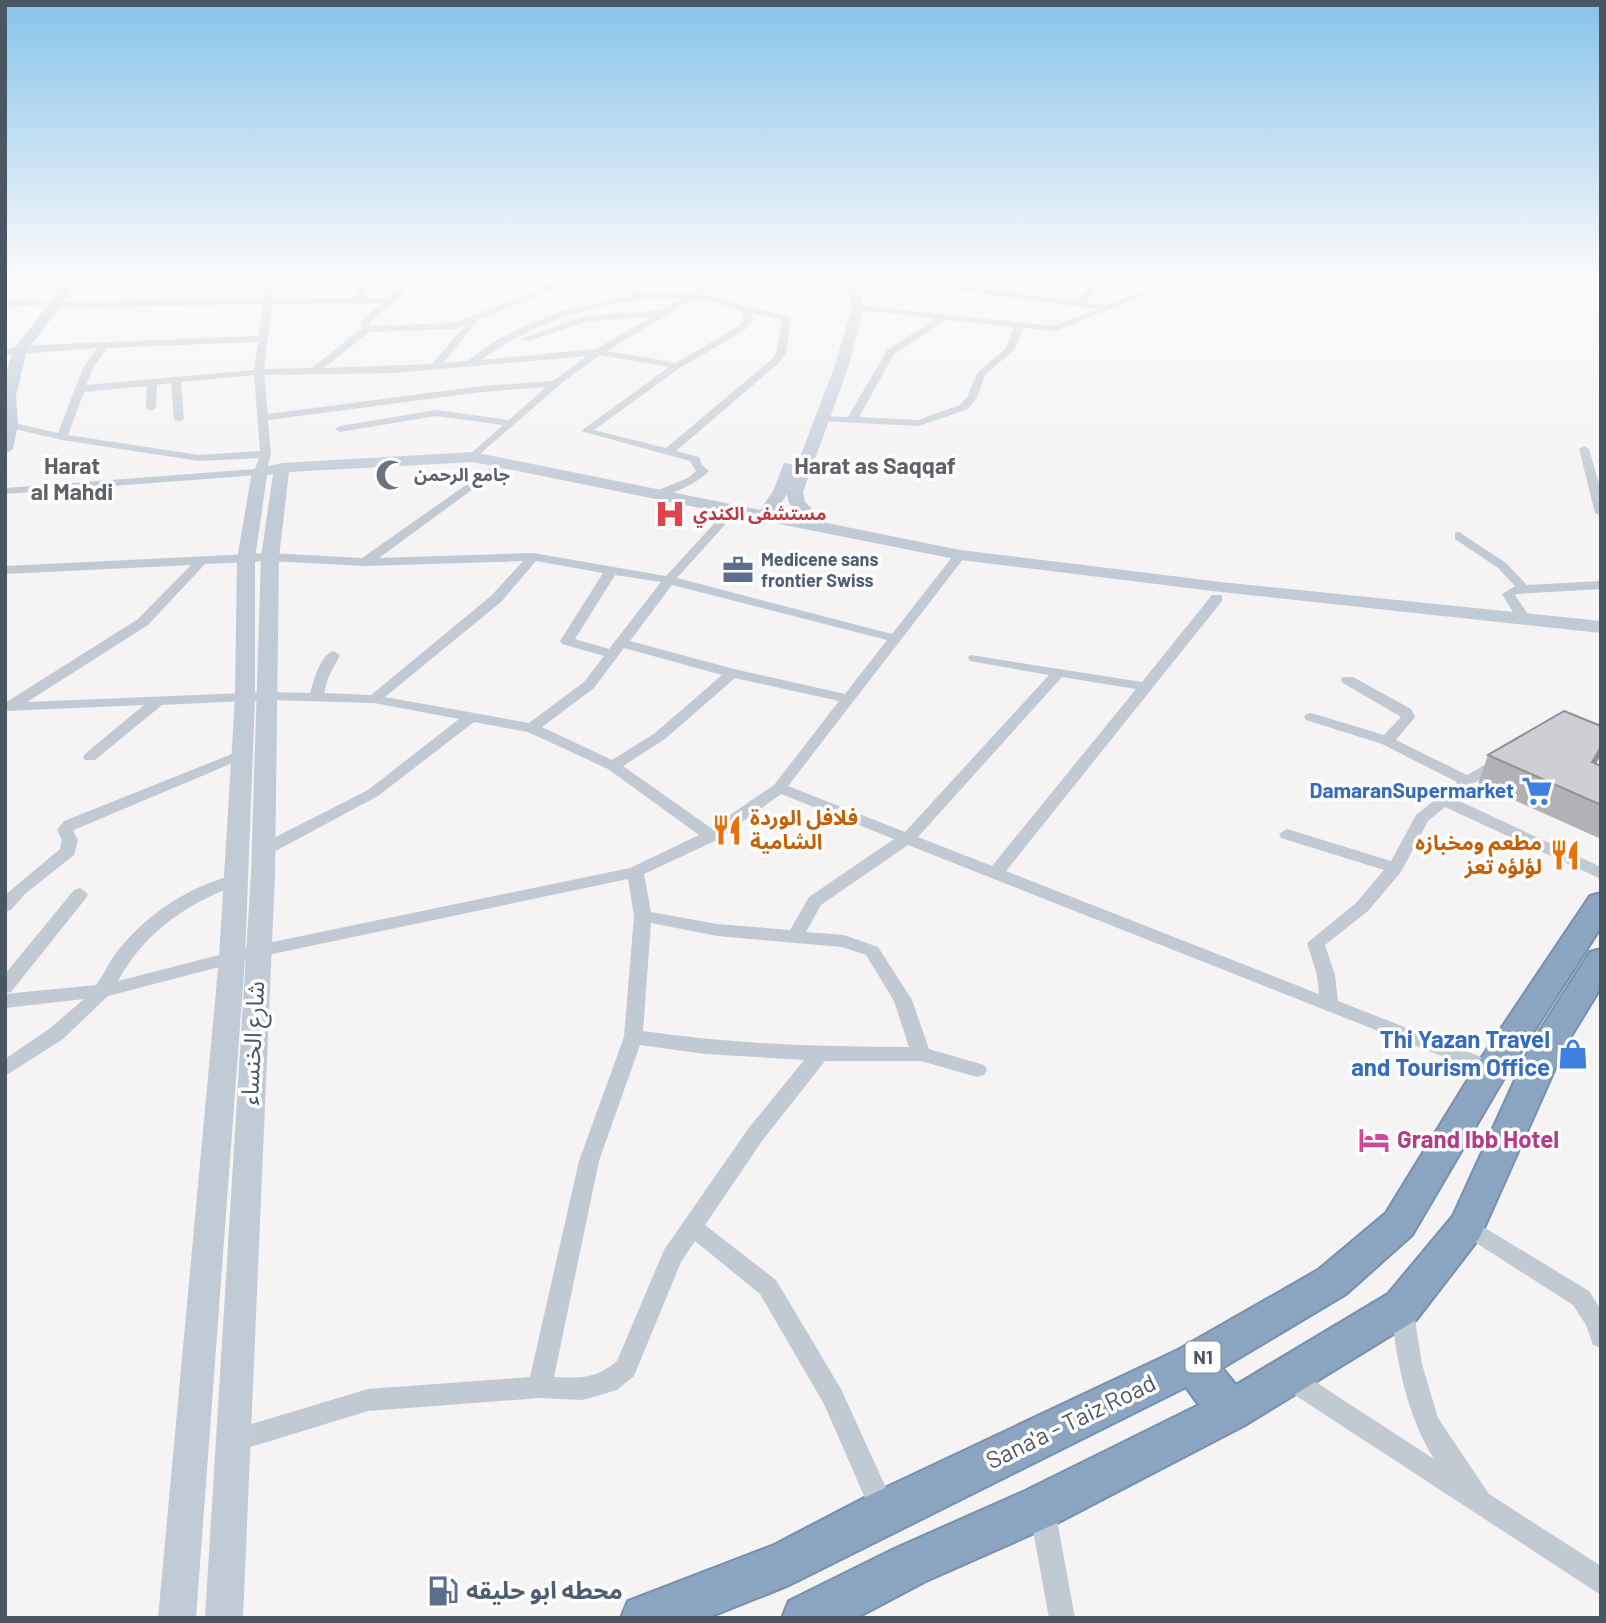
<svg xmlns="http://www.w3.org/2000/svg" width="1606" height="1623" font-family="Barlow,'Noto Sans Arabic',sans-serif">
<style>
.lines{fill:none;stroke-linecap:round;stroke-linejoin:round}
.highway-casing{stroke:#7690ad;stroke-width:4}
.street{fill:#c1cad2;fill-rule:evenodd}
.secondary{fill:#c1cbd6;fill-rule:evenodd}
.primary{fill:#b3c2d1;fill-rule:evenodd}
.highway{fill:#8ba5c1;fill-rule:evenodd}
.wall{fill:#b0b2b7}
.shaded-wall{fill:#909195}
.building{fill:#cdcfd5;stroke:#909195;stroke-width:2}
.labels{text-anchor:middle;stroke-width:7;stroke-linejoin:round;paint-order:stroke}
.far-worship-label{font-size:18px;font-weight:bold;fill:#5b616d;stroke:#fff;text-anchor:start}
.far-health-label{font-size:18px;font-weight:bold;fill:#be3a42;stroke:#fff;text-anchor:start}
.far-service-label{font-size:18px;font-weight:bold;fill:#4e5e75;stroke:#fff;text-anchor:start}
.shield{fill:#fff;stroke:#808990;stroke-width:2}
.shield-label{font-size:19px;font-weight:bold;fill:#4a5661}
.shop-label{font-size:21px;font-weight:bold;fill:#366cbe;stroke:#fff;text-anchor:end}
.food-label{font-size:21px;font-weight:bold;fill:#c56008;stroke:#fff;text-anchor:start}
.far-district-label{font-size:23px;font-weight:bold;fill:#5f6368;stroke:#fff}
.near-shop-label{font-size:24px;font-weight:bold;fill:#366cbe;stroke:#fff;text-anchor:end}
.near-street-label{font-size:24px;fill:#4a5661;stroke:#fff}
.near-hotel-label{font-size:24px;font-weight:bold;fill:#b23c85;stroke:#fff;text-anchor:start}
.near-service-label{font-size:24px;font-weight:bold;fill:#4e5e75;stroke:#fff;text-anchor:start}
</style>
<rect width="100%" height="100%" fill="#f5f3f3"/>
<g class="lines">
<!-- highway casing -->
<g class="highway-casing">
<polygon id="highway" points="1601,893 1601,927 1504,1078 1412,1235 1346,1294 1222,1368 1236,1385 1388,1294 1453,1216 1532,1043 1590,952 1601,949 1601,987 1565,1046 1480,1237 1416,1320 1245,1425 1057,1523 926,1581 856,1618 782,1618 789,1601 894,1549 1025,1491 1199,1405 1186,1387 787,1586 707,1618 621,1618 628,1601 774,1545 868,1496 1178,1350 1318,1270 1386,1213 1480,1060 1590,896"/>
</g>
<!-- street -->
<g class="street">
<polygon points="174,273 182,273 179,290 175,293 171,290"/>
<path d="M267,273H275L272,299L355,298L364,273H372L364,298H388L411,273H419L403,294L368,324L370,326L453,323L546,288L488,273C510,273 533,284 553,284C568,284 580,272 595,273L478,320L443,363L467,361L495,341L527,325L562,311L632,296L620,284C631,274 644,272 658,273L629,284L641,294H689L715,278L756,273L721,282L699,295L714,297L791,318L786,353L779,363L676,451L699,457L702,465L709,471C695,485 674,493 655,498L649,495L651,493L688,478L696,471L690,461L581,431L669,367L600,355L563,382L473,460L469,459V455L503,425L436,416L340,432L335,429L340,426L436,410L509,420L546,387L482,392L268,420L271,454L266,472L260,475L5,494V488L255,469L259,458L199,461L62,440L6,427L5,424L10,422L58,433L83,368L97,348L5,355V349L37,345L259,336L263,304L55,308L51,305L55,302L263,299ZM681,298L661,310L584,316L520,339L528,341L585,322L651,317L596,349L481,360C539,319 610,296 681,298ZM692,300L713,302L742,311L744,320L739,326L676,363L607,351ZM382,303L360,321L362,328L312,368L264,369L272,304ZM751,312L782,320L776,353L772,359L666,448L594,430L680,368L745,330L753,320ZM466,324L432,364L324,368L369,332L454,329ZM258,342L254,370L86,385L93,368L107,348ZM587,356L553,381L482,386L268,414L264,375L395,373ZM254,375L260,451L199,455L68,435L84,392L147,386L146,408L151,411L156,408L157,385L171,383L174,419L179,422L184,419L181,382Z"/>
<path d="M929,273H937L938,279L956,285L1077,301L1100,273H1108L1086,302L1107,305L1187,273H1198L1057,331L1023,328L1015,349L985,375L977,398L968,409L919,426L818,421V417L822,416L848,417L887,350L936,318L858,310L855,309V305L1053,326L1097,309L955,290L931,282ZM947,320L1014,327L1006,348L978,372L967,397L960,405L918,420L859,417L894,354Z"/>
<polygon points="43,300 46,301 46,305 5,307 5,301"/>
<polygon points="1584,446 1589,449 1601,491 1601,516 1595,513 1579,449"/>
<path d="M503,459L507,460V464L379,558L533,553L666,576L723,514H731V518L677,578L892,634L956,552H964V558L788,786L905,832L1049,675L970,661L968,658L970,655L1142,682L1212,595H1222V601L1006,871L1319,994L1317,975L1307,943L1356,903L1384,870L1281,838L1279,834L1287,829L1391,861L1416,815L1457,782L1382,744L1306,720L1304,717L1306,714L1311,713L1384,735L1401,717L1343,683L1341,680L1343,677H1353L1411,709L1415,717L1396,740L1467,775L1495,759H1505L1508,762L1505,765L1472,784L1455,799L1601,867V879L1445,807L1428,821L1401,872L1368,911L1325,945L1335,975L1338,1001L1499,1064L1502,1069L1499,1074L1492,1076L908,845L821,905L806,932L844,935L878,947L912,1000L929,1049L984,1065L987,1070L984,1075L977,1077L921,1061H825L762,1141L705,1225L776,1280L841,1389L897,1512L893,1521L884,1525L875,1521L824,1404L760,1294L695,1241L681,1262L634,1376L617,1390L583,1400L540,1398L368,1411L234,1452L225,1448L222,1440L225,1432L368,1389L530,1377L579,1161L624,1037L634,916L628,879L258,957L108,996L63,1039L5,1076V1059L49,1029L84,999L5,1008V994L96,985C103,976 107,966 113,957C144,915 187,887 237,874L245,879L243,883C190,901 145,931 118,981L258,945L630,868L699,835L608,769L528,732L474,722L378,796L270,854H258L256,850L258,846L368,790L459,719L374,703L269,700L162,705L95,760H85L83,757L85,754L144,705L5,711V703L138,619L191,565L5,574V566L270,553L362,558ZM270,561L365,566L523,561L491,596L371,695L324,693L328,678L340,655L333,651C320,656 314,680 310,693L269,692L27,702L148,625L205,564ZM536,561L603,573L560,641L562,644L604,656L584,682L529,723L385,697L501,602ZM615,575L661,582L609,649L575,639ZM672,585L887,640L845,694L734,669L630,641ZM624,648L722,675L655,733L612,760L542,727L594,688ZM1062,677L1136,689L992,866L918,837ZM735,678L839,701L774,785L711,828L623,766L665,739ZM781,794L894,839L809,897L790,930L717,924L651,912L644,874L717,840ZM651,923L717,936L842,947L866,955L894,1001L909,1047C820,1047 732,1044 643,1031ZM640,1045L705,1054L804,1060L748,1129L664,1250L617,1361C595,1379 582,1378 554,1377L599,1161Z"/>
<polygon points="1459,532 1506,563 1527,585 1601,581 1601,589 1517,594 1515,595 1531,619 1529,622 1519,622 1502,594 1515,586 1498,568 1455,539 1455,533"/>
<polygon points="242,750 247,751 249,754 247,757 76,829 73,831 78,840 74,855 25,894 11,910 5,912 5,895 60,849 62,840 57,830 64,821"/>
<polygon points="80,888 88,894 86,898 11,992 5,993 5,974 74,890"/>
<polygon points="1467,1217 1589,1291 1601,1310 1601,1348 1593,1345 1586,1325 1573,1305 1459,1232 1456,1226 1459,1220"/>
<path d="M1402,1297L1410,1300L1413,1307L1422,1364L1438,1418L1489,1494L1601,1566V1595L1281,1386L1277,1378L1281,1370L1289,1367L1297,1370L1434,1459C1406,1413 1396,1360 1391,1307L1394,1300Z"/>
<polygon points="1042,1496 1051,1500 1055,1509 1075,1618 1049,1618 1029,1509 1033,1500"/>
</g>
<!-- secondary -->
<path class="secondary" d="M831,273H843L860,294L864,307L848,368L803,492L805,502L827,523L960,550L1221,582L1601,621V633L1221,592L960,560L769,522L760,527L754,526V519L473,462L289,472L279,557L275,873L243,1618H205L251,873L261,557L273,474L267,475L255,559V697L245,958L196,1618H158L219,958L235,697L237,559L252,472L254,469L282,463L473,452L760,510L773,491L784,463L797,465L834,368L852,307L848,295ZM787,494L789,503L803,518L775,513Z"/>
<!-- primary -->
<polygon class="primary" points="67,273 79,273 62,305 27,350 16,396 18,425 13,449 5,454 5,377 13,350 49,304"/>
<!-- highway -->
<use href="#highway" class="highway"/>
</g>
<!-- wall -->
<polygon class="wall" points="1488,755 1599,758 1596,764 1601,766 1601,839 1478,784"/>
<!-- shaded-wall -->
<polygon class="shaded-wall" points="1601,747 1601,754 1599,758 1580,791 1592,762"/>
<!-- building -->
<polygon class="building" points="1564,711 1601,726 1601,747 1592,762 1601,766 1601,805 1488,755"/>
<!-- sky -->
<linearGradient id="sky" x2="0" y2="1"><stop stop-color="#85c3ea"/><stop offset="0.55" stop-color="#fafafa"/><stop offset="1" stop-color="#fafafa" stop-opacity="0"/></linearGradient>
<rect width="1606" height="500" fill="url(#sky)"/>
<!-- icons -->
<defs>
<g id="mosque-bare" transform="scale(2.415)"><path d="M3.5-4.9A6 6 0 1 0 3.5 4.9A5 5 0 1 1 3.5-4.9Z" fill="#6b7280" stroke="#fff" stroke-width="2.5" paint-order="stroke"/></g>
<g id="hospital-bare" transform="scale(2.415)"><path d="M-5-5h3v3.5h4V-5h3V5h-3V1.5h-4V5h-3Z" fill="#e0444e" stroke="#fff" stroke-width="2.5" paint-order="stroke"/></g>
<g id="office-bare" transform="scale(2.415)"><path d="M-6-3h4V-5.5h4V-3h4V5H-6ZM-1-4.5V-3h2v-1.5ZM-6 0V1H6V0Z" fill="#5c6f8a" stroke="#fff" stroke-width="2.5" paint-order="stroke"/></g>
<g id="supermarket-bare" transform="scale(2.415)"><path d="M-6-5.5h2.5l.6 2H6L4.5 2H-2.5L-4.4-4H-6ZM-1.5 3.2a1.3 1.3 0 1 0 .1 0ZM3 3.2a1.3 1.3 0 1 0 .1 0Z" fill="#3f7fe0" stroke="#fff" stroke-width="2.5" paint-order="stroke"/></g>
<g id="restaurant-bare" transform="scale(2.415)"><path d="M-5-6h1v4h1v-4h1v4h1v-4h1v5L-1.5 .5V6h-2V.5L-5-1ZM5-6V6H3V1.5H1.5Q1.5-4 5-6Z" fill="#e8710a" stroke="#fff" stroke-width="2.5" paint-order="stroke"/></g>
<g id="shop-bare" transform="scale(2.415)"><path d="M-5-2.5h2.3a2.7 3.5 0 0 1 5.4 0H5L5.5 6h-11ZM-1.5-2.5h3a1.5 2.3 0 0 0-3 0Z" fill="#3f7fe0" stroke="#fff" stroke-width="2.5" paint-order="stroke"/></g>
<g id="hotel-bare" transform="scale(2.415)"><path d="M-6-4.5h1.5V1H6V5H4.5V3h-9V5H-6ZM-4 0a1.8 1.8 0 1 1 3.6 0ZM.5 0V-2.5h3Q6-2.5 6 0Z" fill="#d1479c" stroke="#fff" stroke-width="2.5" paint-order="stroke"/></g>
<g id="fuel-bare" transform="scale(2.415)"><path d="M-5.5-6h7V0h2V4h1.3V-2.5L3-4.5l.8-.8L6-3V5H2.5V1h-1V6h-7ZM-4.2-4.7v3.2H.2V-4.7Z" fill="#5c6f8a" stroke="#fff" stroke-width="2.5" paint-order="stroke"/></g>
</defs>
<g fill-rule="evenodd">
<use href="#mosque-bare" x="391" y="475"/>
<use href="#hospital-bare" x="670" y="514"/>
<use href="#office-bare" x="738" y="570"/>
<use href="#supermarket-bare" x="1537" y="791"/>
<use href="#restaurant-bare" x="727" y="830"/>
<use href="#restaurant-bare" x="1565" y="855"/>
<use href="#shop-bare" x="1573" y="1054"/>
<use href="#hotel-bare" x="1374" y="1140"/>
<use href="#fuel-bare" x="443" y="1591"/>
</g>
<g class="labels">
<!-- far-worship labels -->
<g class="far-worship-label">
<text x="414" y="481">جامع الرحمن</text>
</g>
<!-- far-health labels -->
<g class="far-health-label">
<text x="693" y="520">مستشفى الكندي</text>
</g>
<!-- far-service labels -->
<g class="far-service-label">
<text x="761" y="566">Medicene sans<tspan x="761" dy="21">frontier Swiss</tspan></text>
</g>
<!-- shield labels -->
<rect class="shield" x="1185.5" y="1341.5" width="35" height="31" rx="5"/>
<g class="shield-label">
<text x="1203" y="1364">N1</text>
</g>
<!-- shop labels -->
<g class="shop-label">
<text x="1514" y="798">DamaranSupermarket</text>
</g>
<!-- food labels -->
<g class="food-label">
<text x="750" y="825">فلافل الوردة<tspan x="750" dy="24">الشامية</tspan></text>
<text x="1542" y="850" text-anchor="end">مطعم ومخبازه<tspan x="1542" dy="24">لؤلؤه تعز</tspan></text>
</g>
<!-- far-district labels -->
<g class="far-district-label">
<text x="72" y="474">Harat<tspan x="72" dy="26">al Mahdi</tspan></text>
<text x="875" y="474">Harat as Saqqaf</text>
</g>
<!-- near-shop labels -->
<g class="near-shop-label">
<text x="1550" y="1048">Thi Yazan Travel<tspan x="1550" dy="28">and Tourism Office</tspan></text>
</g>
<!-- near-street labels -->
<g class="near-street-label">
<text transform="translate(253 1043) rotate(-87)" y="8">شارع الخنساء</text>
<text transform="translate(1071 1422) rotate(-26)" y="8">Sana'a - Taiz Road</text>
</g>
<!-- near-hotel labels -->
<g class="near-hotel-label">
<text x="1397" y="1148">Grand Ibb Hotel</text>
</g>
<!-- near-service labels -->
<g class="near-service-label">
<text x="466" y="1599">محطه ابو حليقه</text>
</g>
</g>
<!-- border -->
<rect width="1606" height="1623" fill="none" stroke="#4a5661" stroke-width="14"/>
</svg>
